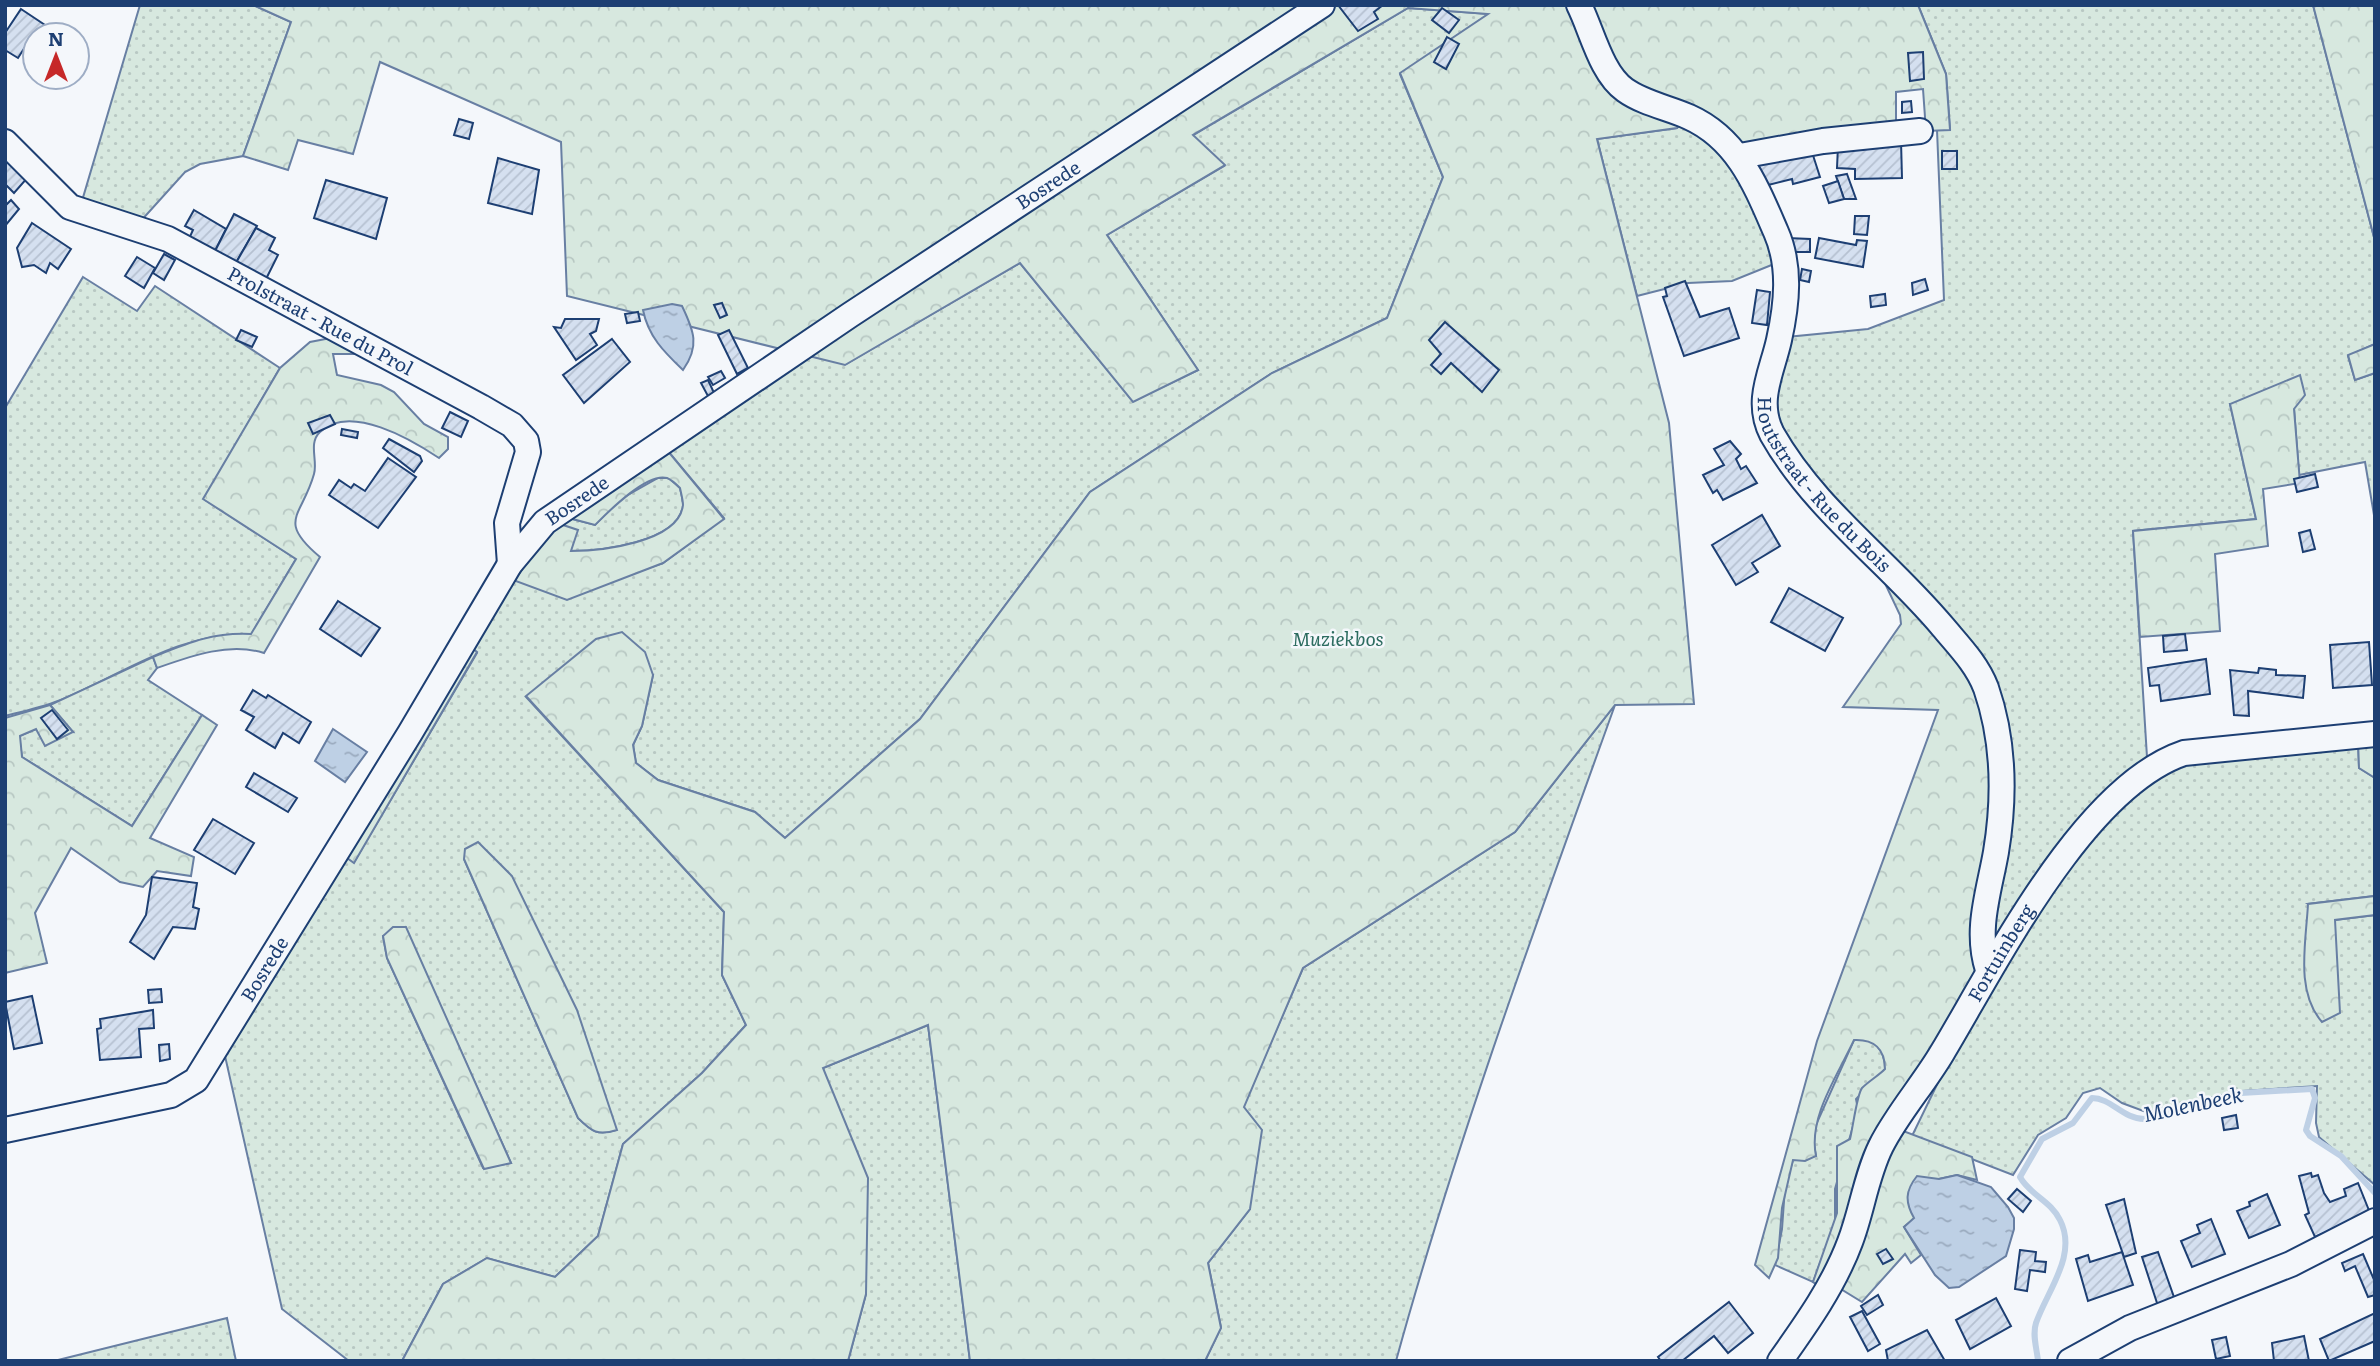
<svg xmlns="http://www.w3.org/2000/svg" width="2380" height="1366" font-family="Literata,serif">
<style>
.grass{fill:url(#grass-dots);stroke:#687fa3;stroke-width:2;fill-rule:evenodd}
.forest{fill:url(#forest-crowns);stroke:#687fa3;stroke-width:2}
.water{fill:url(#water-ripples);stroke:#687fa3;stroke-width:2}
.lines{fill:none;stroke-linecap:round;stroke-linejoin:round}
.stream{stroke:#bed0e5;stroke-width:6}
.building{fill:url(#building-hatch);stroke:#1d3f73;stroke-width:2}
.minor-casing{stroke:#1d3f73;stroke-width:28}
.minor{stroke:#f4f7fb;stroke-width:24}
.labels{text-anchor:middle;stroke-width:5;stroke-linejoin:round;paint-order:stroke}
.street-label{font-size:19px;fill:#1d3f73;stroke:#f4f7fb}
.park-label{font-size:19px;font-style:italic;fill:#2c6c60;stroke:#f4f7fb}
.water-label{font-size:21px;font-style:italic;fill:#1d3f73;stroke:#f4f7fb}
</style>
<defs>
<pattern id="grass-dots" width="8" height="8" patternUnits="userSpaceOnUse" patternTransform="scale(1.75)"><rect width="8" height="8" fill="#d7e8df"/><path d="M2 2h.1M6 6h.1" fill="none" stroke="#b8c8c3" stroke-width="1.8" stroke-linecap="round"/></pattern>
<pattern id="forest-crowns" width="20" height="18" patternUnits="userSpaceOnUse" patternTransform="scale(1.75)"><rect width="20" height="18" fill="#d7e8df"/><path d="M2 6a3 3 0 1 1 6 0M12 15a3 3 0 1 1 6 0" fill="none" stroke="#b8c8c3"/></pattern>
<pattern id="water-ripples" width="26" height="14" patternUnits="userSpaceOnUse" patternTransform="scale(1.75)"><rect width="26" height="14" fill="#bed0e5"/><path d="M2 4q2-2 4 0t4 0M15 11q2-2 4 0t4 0" fill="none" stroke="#9aaabe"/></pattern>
<pattern id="building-hatch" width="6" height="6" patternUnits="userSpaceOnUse" patternTransform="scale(1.75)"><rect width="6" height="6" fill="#d5e0f0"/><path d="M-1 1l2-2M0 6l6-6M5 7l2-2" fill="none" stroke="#b6c1d1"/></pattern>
</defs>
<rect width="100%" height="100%" fill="#f4f7fb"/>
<!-- grass -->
<g class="grass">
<polygon points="140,5 253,5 291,22 243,156 200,164 185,172 139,223 82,201"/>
<polygon points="1918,5 2313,5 2375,241 2375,344 2348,356 2355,380 2375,373 2375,521 2365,462 2299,475 2294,408 2230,404 2256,519 2133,531 2147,757 1994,959 1994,918 2001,848 1874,550 1776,428 1774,389 1787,337 1868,329 1944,300 1937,130 1950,129 1946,74"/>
<path d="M1408,8L1489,14L1400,74L1443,177L1387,318L1272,373L1090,492L920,719L785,838L755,812L658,780L636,763L633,745L642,726L653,675L526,697L724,912L722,975L746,1025L702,1073L623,1144L598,1236L555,1277L487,1258L443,1284L402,1361H349L282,1309L225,1056L343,855L354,862L477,653L472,648L513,580L631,574L663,563L724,518L667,450L806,355L846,364L1020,263L1133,401L1198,370L1107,235L1224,166L1192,136ZM464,859L616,1129V1130C597,1136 592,1131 578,1118ZM405,927L511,1163L483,1168L387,958L383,936Z"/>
<polygon points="1685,118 1733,159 1779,262 1732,281 1688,283 1637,296 1597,139 1677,128"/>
<path d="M83,277L137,311L155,286L280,368L204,499L296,559L251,635C181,631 125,673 63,699C45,707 24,711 5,716V408Z"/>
<path d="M658,478H669L680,488C681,493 683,500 683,505C679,543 598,551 570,551L557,523L565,517L595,525L619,500Z"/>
<polygon points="153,657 157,668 148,680 202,715 132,826 22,757 19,736 36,729 73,732 50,705"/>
<path d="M1615,705C1537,922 1457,1139 1396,1361H1205L1221,1327L1208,1263L1250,1209L1243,1107L1303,968L1515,832Z"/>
<polygon points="2358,740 2359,768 2375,778 2375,896 2308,904 2335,920 2375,915 2375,1185 2319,1137 2316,1123 2317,1086 2242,1091 2146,1112 2122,1103 2100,1088 2083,1093 2066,1118 2038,1135 2013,1175 1912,1136 1985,986 2090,835 2176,761"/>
<polygon points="928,1025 970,1361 848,1361 866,1294 823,1068"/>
<path d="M1869,1039C1880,1046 1885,1056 1885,1069L1856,1099L1858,1109L1835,1189V1223L1813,1282L1775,1265L1782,1229L1785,1187L1793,1160L1816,1156L1813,1140L1815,1127L1854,1040Z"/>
<polygon points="227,1318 236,1361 54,1361"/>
</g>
<!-- forest -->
<g class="forest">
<polygon points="253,5 1918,5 1946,74 1950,130 1926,131 1923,89 1896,92 1896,128 1743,149 1685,118 1677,128 1597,139 1669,423 1694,704 1615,705 1515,832 1303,968 1244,1107 1262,1130 1250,1209 1208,1263 1221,1328 1205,1361 970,1361 928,1025 823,1068 868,1178 866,1294 848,1361 402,1361 443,1284 487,1258 555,1277 598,1236 623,1144 702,1073 746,1025 722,975 724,912 526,696 596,639 622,632 645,652 653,675 642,726 633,745 636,763 658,780 755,812 785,838 920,719 1090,492 1272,373 1387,318 1443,177 1400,73 1488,14 1408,8 1193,135 1225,165 1107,235 1198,370 1133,402 1020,263 845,365 567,296 561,142 380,62 353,154 298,140 288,170 243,156 291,22"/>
<polygon points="2313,5 2375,5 2375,241"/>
<path d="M341,336L362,354H333L337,375L381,385L394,392L424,424L448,437V449L439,458C412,440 350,403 320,432C308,443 318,461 314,474C302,517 276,520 320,557L264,653C229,642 191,656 157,668L153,657C188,643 213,632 251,634L296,559L203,499L280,368L310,342Z"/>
<polygon points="2375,344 2375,373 2355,380 2348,355"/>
<polygon points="2300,375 2305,395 2294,409 2300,483 2263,489 2268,546 2215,554 2220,631 2140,637 2133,531 2256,519 2230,404"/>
<path d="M667,450L724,519L663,563L567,600L513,580L521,564L557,523L578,530L571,551C599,551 679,543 683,505C683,500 681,493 680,488C677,485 672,480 667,478C647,472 608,512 595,525L565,517Z"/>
<path d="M1882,577L1978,679L1994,734V959L1903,1131L1972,1157L1977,1180L1957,1175L1939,1179L1915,1218L1904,1227L1921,1255L1911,1263L1905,1254L1862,1302L1826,1280L1822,1288L1813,1282L1837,1213V1146L1850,1139C1853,1127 1857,1094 1862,1088C1869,1081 1878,1076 1885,1069C1885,1049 1874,1039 1854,1040C1838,1075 1808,1117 1816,1156L1805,1161L1793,1160L1782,1208L1778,1258L1769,1278L1755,1265L1817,1041L1938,710L1843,707L1901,624L1900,615Z"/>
<polygon points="472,648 477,652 354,863 343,855"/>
<polygon points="50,705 73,732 45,746 36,729 20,736 22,757 132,826 202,715 217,725 150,838 194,857 191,876 157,871 143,887 120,882 71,848 35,913 47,963 5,973 5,718"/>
<polygon points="2375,738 2375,778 2359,768 2358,740"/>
<path d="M478,842L512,876L577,1010L617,1130C598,1136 592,1132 578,1118L464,859L465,849Z"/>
<path d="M2375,896V915L2335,920L2340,1013L2322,1022C2295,991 2306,943 2308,904Z"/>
<polygon points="393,927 406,927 511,1163 484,1169 387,958 383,936"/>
</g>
<!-- water -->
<g class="water">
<path d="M672,304L682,306C694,331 700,346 683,370C664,352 648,336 643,310Z"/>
<polygon points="333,729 367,752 345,782 315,761"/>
<path d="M1957,1175L1991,1187L2008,1207L2014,1218V1229L2006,1256L1959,1287L1949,1288L1935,1275L1904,1227L1914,1218C1905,1202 1905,1191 1917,1176L1939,1179Z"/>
</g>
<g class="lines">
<!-- stream -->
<path class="stream" d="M2038,1361C2037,1349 2032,1335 2036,1323C2047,1291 2078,1255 2060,1220C2051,1201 2030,1195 2020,1177L2042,1139L2073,1123L2092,1098C2111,1098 2123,1119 2144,1119L2241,1093L2312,1089L2315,1098L2306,1130L2310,1136L2341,1156L2375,1193"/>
</g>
<!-- building -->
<g class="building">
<polygon points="1338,5 1383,5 1374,12 1378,19 1358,31"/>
<polygon points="1442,8 1459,20 1449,33 1432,20"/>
<polygon points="21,9 60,35 35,35 35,53 25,47 18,58 5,50 5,33"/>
<polygon points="1447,37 1459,44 1446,69 1434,62"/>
<polygon points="1923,52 1924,79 1910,81 1908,53"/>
<polygon points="1911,101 1912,112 1902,113 1902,102"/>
<polygon points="459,119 473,123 469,139 454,135"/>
<polygon points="1901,141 1902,178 1855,179 1855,169 1837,168 1838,146"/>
<polygon points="1811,149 1820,177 1793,184 1792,179 1760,187 1750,163"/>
<rect x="1942" y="151" width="15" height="18"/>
<polygon points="5,158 29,176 14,193 5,184"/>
<polygon points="498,158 539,170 532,214 488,203"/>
<polygon points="1847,174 1856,199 1844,199 1836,176"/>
<polygon points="326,180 387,198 376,239 314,218"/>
<polygon points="1838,181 1844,199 1829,203 1823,186"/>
<polygon points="11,200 19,209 5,226 5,206"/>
<polygon points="194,210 226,229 212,257 187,243 193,230 185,226"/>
<polygon points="234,214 257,226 233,268 212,257"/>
<polygon points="1855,216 1869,216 1867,235 1854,234"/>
<polygon points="32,223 71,249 58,269 50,263 46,273 34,265 22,267 17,248"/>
<polygon points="256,228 275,238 269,250 278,255 263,285 233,268"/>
<polygon points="1787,238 1810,239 1810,252 1790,252"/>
<polygon points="1819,238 1856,245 1857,240 1867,241 1863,267 1815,258"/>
<polygon points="164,254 175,260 164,280 153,273"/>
<polygon points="137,257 155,268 144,288 125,276"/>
<polygon points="1802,269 1811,271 1809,282 1800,280"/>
<polygon points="1925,279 1928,290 1913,295 1912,283"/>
<polygon points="1685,281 1700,317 1729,308 1739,338 1684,356 1663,297 1667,296 1665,288"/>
<polygon points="1757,290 1770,292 1767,325 1752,323"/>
<polygon points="1885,294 1886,305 1871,307 1870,296"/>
<polygon points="722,303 727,315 720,318 714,305"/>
<polygon points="638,312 640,321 627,323 625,314"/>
<polygon points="565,319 599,319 596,331 590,334 597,345 576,360 554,327 561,328"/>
<polygon points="1445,322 1499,370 1482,392 1451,363 1441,374 1431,365 1441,354 1429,340"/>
<polygon points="241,330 257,337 252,347 236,340"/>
<polygon points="729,330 748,368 737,374 718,335"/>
<polygon points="612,339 630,362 584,403 563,375"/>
<polygon points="721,371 725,378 713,385 708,377"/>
<polygon points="708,380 715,395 709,398 701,383"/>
<polygon points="450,412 468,421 461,437 442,428"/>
<polygon points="330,415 335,424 313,434 308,423"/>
<polygon points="342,429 358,432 357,438 341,435"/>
<polygon points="389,439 420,456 422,461 414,472 383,448"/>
<polygon points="1730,441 1741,454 1736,459 1741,469 1746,466 1757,483 1723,500 1717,490 1713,493 1703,475 1724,465 1714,449"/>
<polygon points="388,458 416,477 378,528 329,495 339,480 351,488 354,484 365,491"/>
<polygon points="2315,474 2318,487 2297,492 2294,479"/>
<polygon points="1762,515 1780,546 1752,563 1758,572 1736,585 1712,545"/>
<polygon points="2310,530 2315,549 2303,552 2299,533"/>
<polygon points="1789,588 1843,618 1825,651 1771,622"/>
<polygon points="338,601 380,628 361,656 320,629"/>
<polygon points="2185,634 2187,650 2164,652 2163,636"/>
<polygon points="2369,642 2372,685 2333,688 2330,645"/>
<polygon points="2206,659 2210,694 2161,701 2159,685 2150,686 2148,668"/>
<polygon points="2259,668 2276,670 2276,675 2305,676 2303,698 2248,691 2249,716 2234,715 2230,670 2258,673"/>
<polygon points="253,690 266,698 268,695 311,722 299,743 283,733 275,748 246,730 254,717 241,710"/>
<polygon points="52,710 68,730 57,739 41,718"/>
<polygon points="254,773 297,798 288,812 246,787"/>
<polygon points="213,819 254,843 235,874 194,850"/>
<polygon points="152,877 197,883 193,907 199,909 195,929 173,927 154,959 130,942 146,915"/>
<polygon points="161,989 162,1002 149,1003 148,990"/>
<polygon points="32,996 42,1043 14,1049 5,1002"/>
<polygon points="153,1010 154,1028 139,1029 141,1057 100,1060 97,1029 101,1028 100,1019"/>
<polygon points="169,1044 170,1059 160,1061 159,1045"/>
<polygon points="2236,1115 2238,1128 2224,1130 2222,1118"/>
<polygon points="2311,1173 2312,1177 2318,1175 2324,1193 2330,1202 2346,1196 2344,1189 2358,1183 2370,1213 2315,1237 2305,1215 2309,1213 2299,1176"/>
<polygon points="2017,1189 2031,1201 2023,1212 2008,1199"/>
<polygon points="2267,1194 2280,1225 2249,1238 2237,1211 2250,1206 2249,1202"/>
<polygon points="2124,1199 2136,1253 2124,1257 2106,1205"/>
<polygon points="2211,1219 2225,1254 2192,1267 2181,1241 2200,1233 2197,1225"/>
<polygon points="1886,1249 1893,1259 1883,1264 1877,1254"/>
<polygon points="2020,1250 2036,1252 2035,1261 2046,1262 2045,1272 2030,1270 2027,1291 2015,1289"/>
<polygon points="2122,1252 2133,1285 2088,1301 2076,1259 2088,1255 2090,1262"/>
<polygon points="2158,1252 2175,1300 2158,1306 2142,1257"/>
<polygon points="2363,1254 2375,1282 2375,1295 2368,1297 2355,1266 2345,1271 2342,1263"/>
<polygon points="1878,1295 1883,1305 1867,1315 1861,1306"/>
<polygon points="1996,1298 2011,1326 1970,1349 1956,1320"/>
<polygon points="1729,1302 1753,1333 1728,1353 1714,1336 1682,1361 1661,1361 1658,1357"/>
<polygon points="1862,1311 1880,1344 1868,1351 1850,1317"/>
<polygon points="2375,1313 2375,1341 2329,1361 2320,1339"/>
<polygon points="1927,1330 1945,1361 1888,1361 1886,1350"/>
<polygon points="2304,1336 2309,1361 2274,1361 2272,1343"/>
<polygon points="2226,1337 2230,1356 2216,1359 2212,1340"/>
</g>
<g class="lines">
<!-- minor casing -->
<g class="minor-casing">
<g id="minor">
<path id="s1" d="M1579,5C1592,31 1601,73 1625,90C1643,103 1669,108 1689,117C1738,139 1756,186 1776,232C1791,266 1787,304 1779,340C1772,372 1755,401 1772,434C1815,510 1888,561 1943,627C1958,645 1977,664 1986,688C2004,740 2005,797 1996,852C1989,892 1975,930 1988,970"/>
<path id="s2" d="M5,142L70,207L168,239L481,407L512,425L526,441L528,452L507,523L510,564"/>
<polyline points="1740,156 1823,141 1920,131"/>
<path id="s3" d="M5,1130L171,1095L196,1080L410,733L510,564L545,522L850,315L1322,5"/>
<path id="s4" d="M1780,1361C1807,1323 1834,1285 1850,1242C1862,1211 1866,1176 1881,1146C1897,1114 1923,1085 1942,1053C1995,965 2083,787 2184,753L2375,734"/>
<polyline points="2070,1361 2130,1328 2291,1264 2375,1221"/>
</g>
</g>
<!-- minor -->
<use href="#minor" class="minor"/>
</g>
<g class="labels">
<!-- street labels -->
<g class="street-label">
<text dy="7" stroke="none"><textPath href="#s3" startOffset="1463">Bosrede</textPath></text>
<text dy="7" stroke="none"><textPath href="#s2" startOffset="368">Prolstraat - Rue du Prol</textPath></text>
<text dy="7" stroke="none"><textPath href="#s1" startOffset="592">Houtstraat - Rue du Bois</textPath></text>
<text dy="7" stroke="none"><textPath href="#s3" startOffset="896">Bosrede</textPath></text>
<text dy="7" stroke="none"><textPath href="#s4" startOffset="467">Fortuinberg</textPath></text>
<text dy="7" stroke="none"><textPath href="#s3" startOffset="329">Bosrede</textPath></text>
</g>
<!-- park labels -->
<g class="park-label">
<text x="1338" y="646">Muziekbos</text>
</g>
<!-- water labels -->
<g class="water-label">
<text transform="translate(2193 1105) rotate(-12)" y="7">Molenbeek</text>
</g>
</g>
<!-- border -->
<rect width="2380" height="1366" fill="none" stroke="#1d3f73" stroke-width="14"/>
<!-- north arrow -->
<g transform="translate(56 56)"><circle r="33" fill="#f4f7fb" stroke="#9eadc5" stroke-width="2"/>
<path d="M0-5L12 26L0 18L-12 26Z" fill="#c62828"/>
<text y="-10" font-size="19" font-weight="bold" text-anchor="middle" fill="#1d3f73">N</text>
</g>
</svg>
